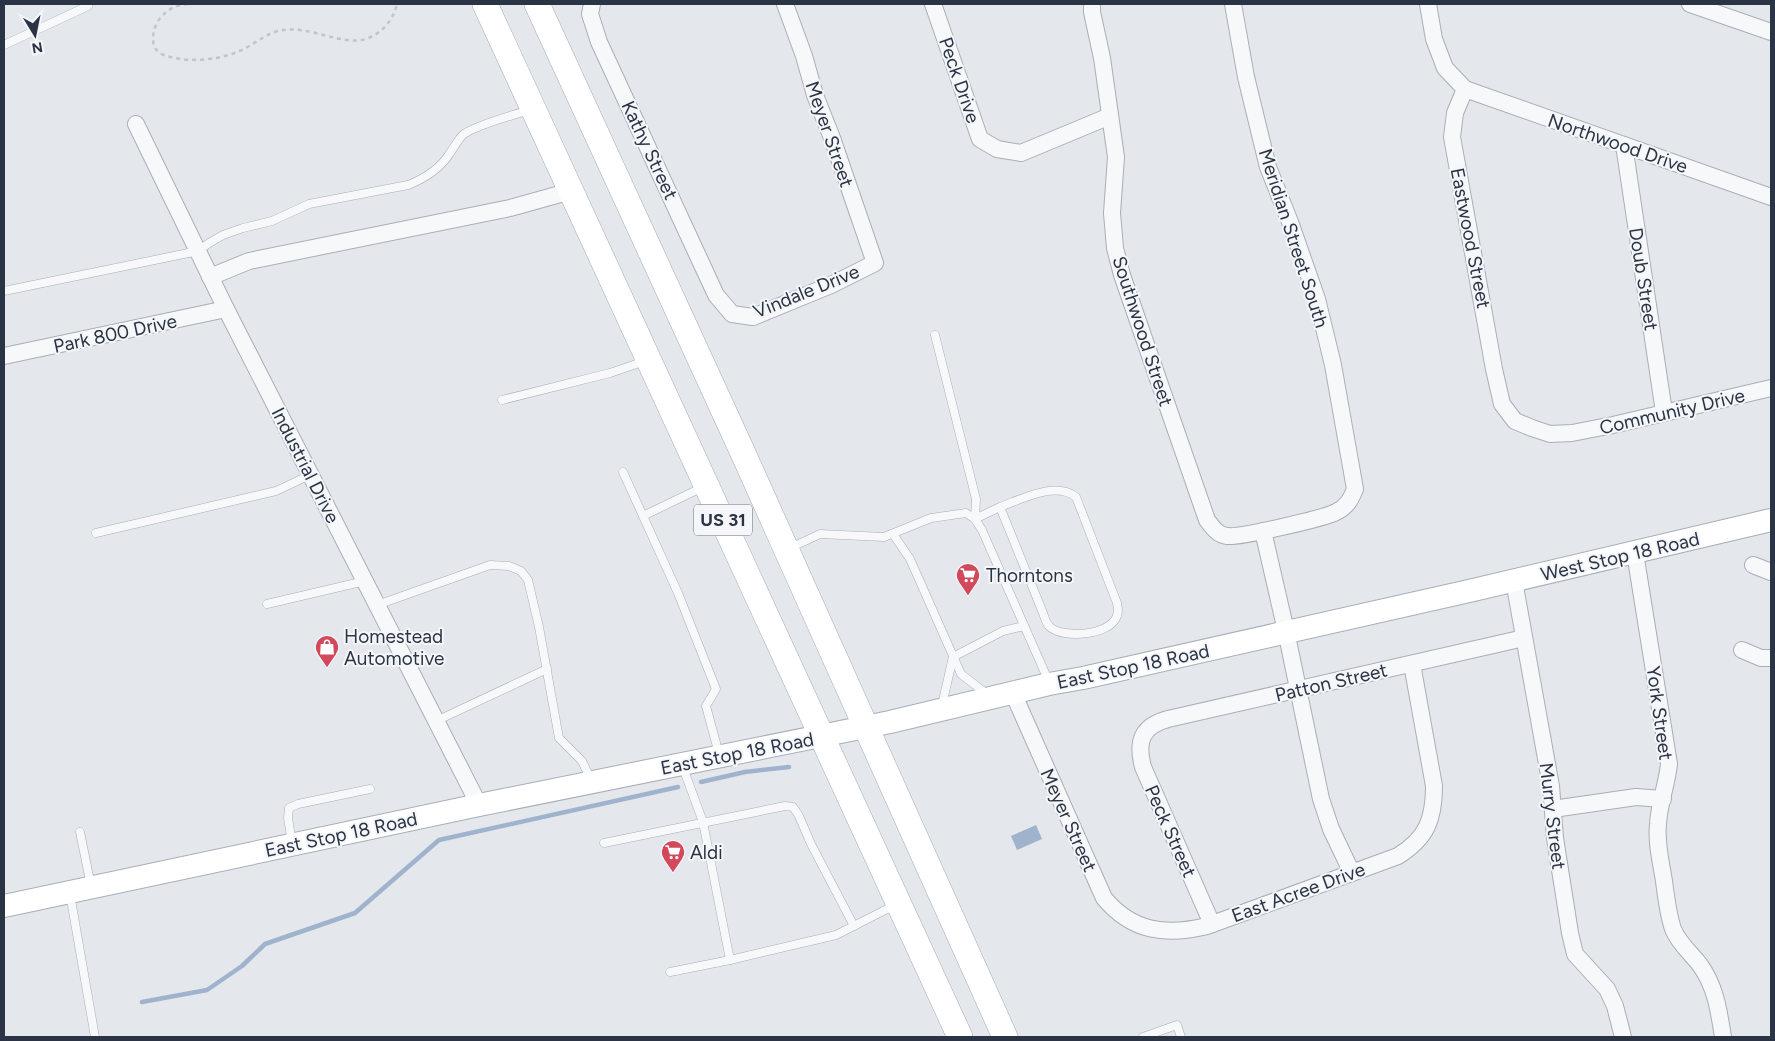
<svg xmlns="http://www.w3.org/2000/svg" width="1775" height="1041" font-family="Figtree,sans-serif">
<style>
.water{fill:#9fb4cc}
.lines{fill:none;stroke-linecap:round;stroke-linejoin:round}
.stream{stroke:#9fb4cc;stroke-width:4.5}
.lane-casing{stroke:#a9aeb7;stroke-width:9}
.street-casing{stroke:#a9aeb7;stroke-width:18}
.secondary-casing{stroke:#a9aeb7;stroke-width:24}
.primary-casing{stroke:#a3abb8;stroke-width:26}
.path{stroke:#c2c5cb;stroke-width:2.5;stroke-dasharray:4 4;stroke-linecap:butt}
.lane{stroke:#f7f8fa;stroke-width:8}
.street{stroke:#f7f8fa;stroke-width:16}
.secondary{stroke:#fff;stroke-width:22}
.primary{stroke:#fff;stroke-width:25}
.labels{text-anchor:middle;stroke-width:4;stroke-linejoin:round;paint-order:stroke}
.shield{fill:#f4f6f9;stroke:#676e7b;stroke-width:1}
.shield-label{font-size:18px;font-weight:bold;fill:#2b3445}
.street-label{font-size:19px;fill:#2b3445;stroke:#f4f6f9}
.poi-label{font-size:19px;fill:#2b3445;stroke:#f4f6f9;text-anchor:start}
</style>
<rect width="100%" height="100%" fill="#e4e7ec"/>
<!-- water -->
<polygon class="water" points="1036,825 1042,839 1017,850 1011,836"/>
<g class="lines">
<!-- stream -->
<g class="stream">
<polyline points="701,782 745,772 789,767"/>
<polyline points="142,1002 207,990 242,966 265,944 355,913 439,840 678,787"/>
</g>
<!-- lane casing -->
<g class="lane-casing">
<g id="lane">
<polyline points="4,45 88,6"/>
<path d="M4,291L198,251L209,243L223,235L243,228L272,221L309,204L408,185C426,178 440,169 450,153C455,146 458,139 464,134C479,124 511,116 529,110"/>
<path d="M935,335L976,499L975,519L1000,507L1043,613C1045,618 1046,624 1050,627C1064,639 1108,635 1116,618C1119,613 1118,608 1117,603L1076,497C1055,481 1022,499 1000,507"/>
<polyline points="502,400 610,373 645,361"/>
<polyline points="623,472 678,593 716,689 706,706 719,754"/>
<polyline points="643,516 703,487"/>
<polyline points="96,533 276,491 310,475"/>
<polyline points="893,534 910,559 961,674 988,695"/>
<polyline points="790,548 820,534 884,537 931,518 966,513 975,519 982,530 1049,682"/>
<polyline points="267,604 365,581"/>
<polyline points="377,605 490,565 509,566 521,571 528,580 539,627 559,738 582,761 591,780"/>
<polyline points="942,705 953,657 1003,631 1024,626"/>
<polyline points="436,721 547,669"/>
<polyline points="682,765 703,822 730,960 836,935 895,905"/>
<polyline points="80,832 91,886"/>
<polyline points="292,843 288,818 289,808 298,804 370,789"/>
<polyline points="604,843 785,806 793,807 799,816 811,844 854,926"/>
<polyline points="70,894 95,1037"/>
<polyline points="670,972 730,960"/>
<polyline points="1143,1037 1177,1025 1181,1037"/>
</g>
</g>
<!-- street casing -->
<g class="street-casing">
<g id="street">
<polyline points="592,4 590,14 599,42 716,295 732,314 753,317 831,285 875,263 832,138 815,95 804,56 785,4"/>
<polyline points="933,4 980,139 997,149 1021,153 1110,116"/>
<path d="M1092,4V12L1102,58L1116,157L1112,213L1115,248L1122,275L1207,520C1213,528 1218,535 1227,536C1239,538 1325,518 1336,512C1347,507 1351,499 1355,489L1333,365L1317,299L1290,222L1268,167L1246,77L1233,4"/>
<polyline points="1428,4 1434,39 1445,68 1465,89 1455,113 1452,137 1494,369 1502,404 1515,421 1532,428 1550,434 1572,433 1613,425 1771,388"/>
<polyline points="1690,4 1771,32"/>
<polyline points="1465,89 1771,197"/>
<polyline points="136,124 226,309 479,805"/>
<polyline points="1624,145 1664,412"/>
<polyline points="210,277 249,261 510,208 571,191"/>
<polyline points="4,356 226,309"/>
<polyline points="1263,531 1286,631 1321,799 1331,829 1352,873"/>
<path d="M1635,553L1669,764C1667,784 1659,804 1658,824C1656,843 1661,862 1664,881C1666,897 1668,914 1673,929C1679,944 1691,953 1700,965C1716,987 1719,1012 1723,1037"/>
<polyline points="1753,565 1771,572"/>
<polyline points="1514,581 1551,786 1555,838 1570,933 1575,954 1607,989 1615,1006 1623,1037"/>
<polyline points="1742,650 1761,658 1771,658"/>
<path d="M1013,693L1104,898C1132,932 1166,936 1207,926L1398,856C1427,838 1434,819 1434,786L1412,664"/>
<polyline points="1553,809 1636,797 1663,799"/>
<path d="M1212,924L1143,767C1136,741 1142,726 1168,719L1524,638"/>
</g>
</g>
<!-- secondary casing -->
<g class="secondary-casing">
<polyline id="secondary" points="4,906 479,805 890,722 1049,684 1083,678 1469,591 1771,520"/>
</g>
<!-- primary casing -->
<g class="primary-casing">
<g id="primary">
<polyline points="485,4 960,1037"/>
<polyline points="537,4 743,453 1005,1037"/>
</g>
</g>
<!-- path -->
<path class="path" d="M188,4C179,5 171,7 164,14C153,23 146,49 164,55C189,64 223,60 246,48C258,41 269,32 283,30C311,26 342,46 366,39C382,33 393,21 397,4"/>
<!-- lane -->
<use href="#lane" class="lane"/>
<!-- street -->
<use href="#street" class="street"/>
<!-- secondary -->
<use href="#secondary" class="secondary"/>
<!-- primary -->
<use href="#primary" class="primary"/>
</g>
<!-- icons -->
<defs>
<g id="supermarket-pin" transform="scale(1.25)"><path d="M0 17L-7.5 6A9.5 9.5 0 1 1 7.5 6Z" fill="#d1495b" stroke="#f4f6f9"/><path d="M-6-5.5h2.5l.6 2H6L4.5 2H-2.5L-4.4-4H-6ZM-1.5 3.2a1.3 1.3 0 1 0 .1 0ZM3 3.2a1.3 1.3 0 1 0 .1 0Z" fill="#fff"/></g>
<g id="shop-pin" transform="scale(1.25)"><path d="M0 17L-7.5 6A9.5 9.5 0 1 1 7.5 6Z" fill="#d1495b" stroke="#f4f6f9"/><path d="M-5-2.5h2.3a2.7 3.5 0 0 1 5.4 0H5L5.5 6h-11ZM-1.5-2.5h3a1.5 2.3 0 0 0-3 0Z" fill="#fff"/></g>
</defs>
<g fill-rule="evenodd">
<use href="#supermarket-pin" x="968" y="575"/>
<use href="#shop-pin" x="327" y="647"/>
<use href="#supermarket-pin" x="673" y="852"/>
</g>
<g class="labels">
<!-- shield labels -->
<rect class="shield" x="694" y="504.5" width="58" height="31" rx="4"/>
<g class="shield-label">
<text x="723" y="526">US 31</text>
</g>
<!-- street labels -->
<g class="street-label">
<text transform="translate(960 80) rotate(71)" y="7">Peck Drive</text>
<text transform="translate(830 134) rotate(71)" y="7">Meyer Street</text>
<text transform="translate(1618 143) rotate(19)" y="7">Northwood Drive</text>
<text transform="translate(650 150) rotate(65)" y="7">Kathy Street</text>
<text transform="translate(1294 238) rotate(72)" y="7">Meridian Street South</text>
<text transform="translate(1471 238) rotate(79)" y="7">Eastwood Street</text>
<text transform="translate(1644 279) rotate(81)" y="7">Doub Street</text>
<text transform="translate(806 291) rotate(-22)" y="7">Vindale Drive</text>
<text transform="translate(1143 331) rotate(72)" y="7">Southwood Street</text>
<text transform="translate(115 333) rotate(-12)" y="7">Park 800 Drive</text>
<text transform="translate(1672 411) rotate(-13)" y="7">Community Drive</text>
<text transform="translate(306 465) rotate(63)" y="7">Industrial Drive</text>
<text transform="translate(1620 556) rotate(-13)" y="7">West Stop 18 Road</text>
<text transform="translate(1133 666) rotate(-12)" y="7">East Stop 18 Road</text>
<text transform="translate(1331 682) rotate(-13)" y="7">Patton Street</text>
<text transform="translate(1660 713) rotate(82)" y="7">York Street</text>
<text transform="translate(737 753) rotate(-11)" y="7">East Stop 18 Road</text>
<text transform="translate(1553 816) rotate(83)" y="7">Murry Street</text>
<text transform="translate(1069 820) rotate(66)" y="7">Meyer Street</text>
<text transform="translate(1171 831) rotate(66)" y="7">Peck Street</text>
<text transform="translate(341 834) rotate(-12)" y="7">East Stop 18 Road</text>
<text transform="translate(1298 892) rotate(-20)" y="7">East Acree Drive</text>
</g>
<!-- poi labels -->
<g class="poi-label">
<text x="986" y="582">Thorntons</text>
<text x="344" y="643">Homestead<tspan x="344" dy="22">Automotive</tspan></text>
<text x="690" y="859">Aldi</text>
</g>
</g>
<!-- border -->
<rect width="1775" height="1041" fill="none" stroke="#2b3445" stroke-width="10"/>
<!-- north arrow -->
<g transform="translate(35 35) rotate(170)" stroke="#f4f6f9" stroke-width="4" paint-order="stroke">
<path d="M0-4L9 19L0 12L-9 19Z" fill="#2b3445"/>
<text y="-8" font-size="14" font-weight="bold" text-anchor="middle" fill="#2b3445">N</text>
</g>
</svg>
